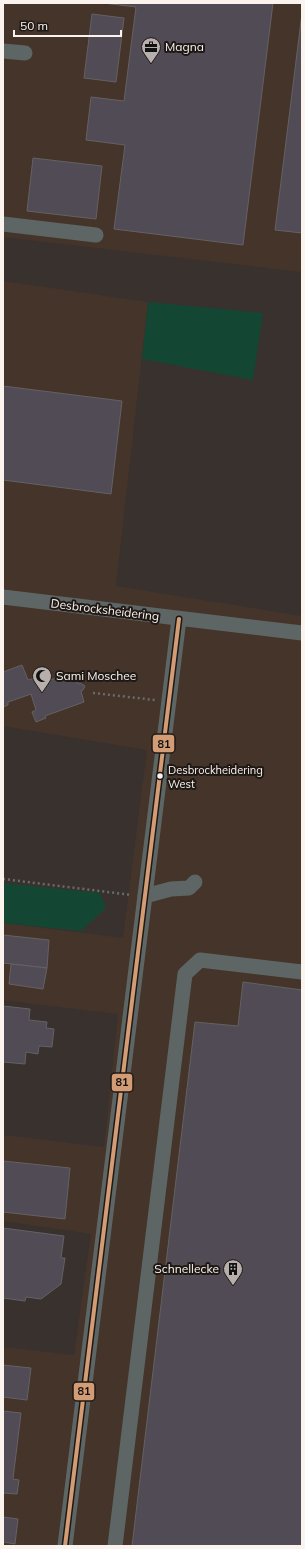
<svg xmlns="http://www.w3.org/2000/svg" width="305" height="1549" font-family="Mulish,sans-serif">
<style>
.built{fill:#45342a}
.green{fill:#134734}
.building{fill:#504b55;stroke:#656163}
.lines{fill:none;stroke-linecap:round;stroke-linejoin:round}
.path{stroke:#696c6a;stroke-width:2.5;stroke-dasharray:2 3;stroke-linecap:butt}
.minor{stroke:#5d6665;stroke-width:15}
.bus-1-casing{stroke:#1f1916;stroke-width:7}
.bus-1{stroke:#d39c74;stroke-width:4}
.bus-dot{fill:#fbf3ee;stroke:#1f1916;stroke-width:1.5}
.labels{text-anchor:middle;stroke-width:4;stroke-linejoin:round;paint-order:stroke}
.bus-label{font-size:11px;fill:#fbf3ee;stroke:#1f1916;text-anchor:start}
.poi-label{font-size:12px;fill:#fbf3ee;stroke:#1f1916;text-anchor:start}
.street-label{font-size:12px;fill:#fbf3ee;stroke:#1f1916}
.line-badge{stroke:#1f1916;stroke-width:1.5}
.pale-badge-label{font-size:11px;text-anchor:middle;font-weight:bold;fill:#111}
</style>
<rect width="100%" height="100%" fill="#39312e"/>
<!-- built -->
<g class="built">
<polygon points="3,3 302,3 302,272 3,237"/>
<polygon points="3,281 148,302 116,586 302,616 302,1546 3,1546 3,1347 74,1355 91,1234 3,1221 3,1135 104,1147 118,1014 3,1000 3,923 123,938 147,750 3,726"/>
</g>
<!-- green -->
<g class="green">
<polygon points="148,302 263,313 253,380 142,359"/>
<polygon points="3,883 100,893 106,908 81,931 3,923"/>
</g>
<!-- building -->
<g class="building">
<polygon points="103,3 273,3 243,245 114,229 125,145 86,140 91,97 124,101 136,7"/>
<polygon points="302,13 302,233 275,230"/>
<polygon points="92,14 124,18 116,82 84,78"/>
<polygon points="33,158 102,166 96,219 27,211"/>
<polygon points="3,386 122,401 111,494 3,480"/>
<polygon points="22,665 28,680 39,677 38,674 43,673 44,677 42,678 43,682 74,673 78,684 80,683 85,686 83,690 81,691 84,702 45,716 46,718 36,722 32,712 36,710 31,694 8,702 8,705 3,707 3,672"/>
<polygon points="3,935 49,940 47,968 3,963"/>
<polygon points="11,964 47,968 43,989 9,984"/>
<polygon points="243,982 302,990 302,1546 132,1546 195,1022 238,1026"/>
<polygon points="3,1006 30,1009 29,1020 47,1022 46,1028 54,1029 52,1047 39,1046 38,1054 26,1052 25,1064 3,1062"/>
<polygon points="3,1161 70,1168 65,1219 3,1212"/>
<polygon points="3,1228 64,1236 61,1258 65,1258 61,1284 41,1299 26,1297 25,1301 3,1298"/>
<polygon points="3,1365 31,1368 27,1400 3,1397"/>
<polygon points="3,1411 21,1413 13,1479 19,1480 17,1494 3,1493"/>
<polygon points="3,1517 18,1519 15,1544 3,1542"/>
</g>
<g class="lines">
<!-- path -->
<g class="path">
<polyline points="93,693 155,700"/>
<polyline points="3,879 132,895"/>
</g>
<!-- minor -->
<g class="minor">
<polyline points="3,51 25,53"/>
<polyline points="3,224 96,235"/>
<polyline points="3,597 302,633"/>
<polyline points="145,896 171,889 189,888 195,882"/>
<polyline points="65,1546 179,619"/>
<polyline points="115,1546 185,974 200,960 302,972"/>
</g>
<!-- bus-1 casing -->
<g class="bus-1-casing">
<polyline id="bus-1" points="65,1546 179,619"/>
</g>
<!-- bus-1 -->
<use href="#bus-1" class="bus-1"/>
</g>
<!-- icons -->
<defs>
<g id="office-pin" transform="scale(1)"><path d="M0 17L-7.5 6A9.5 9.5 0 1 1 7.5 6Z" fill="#b7afab" stroke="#1f1916"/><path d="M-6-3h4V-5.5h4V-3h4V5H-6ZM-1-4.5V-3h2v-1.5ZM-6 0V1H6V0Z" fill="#111"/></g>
<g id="mosque-pin" transform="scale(1)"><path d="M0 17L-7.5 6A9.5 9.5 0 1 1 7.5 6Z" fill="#b7afab" stroke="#1f1916"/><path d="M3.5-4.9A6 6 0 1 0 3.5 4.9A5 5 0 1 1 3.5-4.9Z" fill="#111"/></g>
<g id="building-pin" transform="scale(1)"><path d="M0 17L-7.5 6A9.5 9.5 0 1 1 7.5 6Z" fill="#b7afab" stroke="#1f1916"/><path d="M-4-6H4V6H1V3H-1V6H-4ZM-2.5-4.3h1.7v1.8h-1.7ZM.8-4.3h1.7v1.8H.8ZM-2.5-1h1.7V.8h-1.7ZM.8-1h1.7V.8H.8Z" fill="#111"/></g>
</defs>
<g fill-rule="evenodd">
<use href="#office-pin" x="151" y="47"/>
<use href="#mosque-pin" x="42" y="676"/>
<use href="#building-pin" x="233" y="1269"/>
</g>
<!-- markers -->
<circle class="bus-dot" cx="160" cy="776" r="3.5"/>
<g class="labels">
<!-- bus labels -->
<g class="bus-label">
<text x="168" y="774">Desbrockheidering<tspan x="168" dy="14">West</tspan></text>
</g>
<!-- poi labels -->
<g class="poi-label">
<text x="165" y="51">Magna</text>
<text x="56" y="680">Sami Moschee</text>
<text x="219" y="1273" text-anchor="end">Schnellecke</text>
</g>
<!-- street labels -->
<g class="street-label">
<text transform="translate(105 610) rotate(7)" y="4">Desbrocksheidering</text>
</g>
</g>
<g class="line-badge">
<rect x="152" y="734" width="23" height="19" rx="4" fill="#d39c74"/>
<rect x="111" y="1073" width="22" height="19" rx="4" fill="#d39c74"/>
<rect x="73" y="1382" width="22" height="19" rx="4" fill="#d39c74"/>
</g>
<g class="pale-badge-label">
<text x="164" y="748">81</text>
<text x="122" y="1086">81</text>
<text x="84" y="1395">81</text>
</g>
<!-- border -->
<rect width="305" height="1549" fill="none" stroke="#fbf3ee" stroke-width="8"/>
<!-- scale -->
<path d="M14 30v6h107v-6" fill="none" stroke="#fbf3ee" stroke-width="2"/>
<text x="20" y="30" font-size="12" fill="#fbf3ee" stroke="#1f1916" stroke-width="3" paint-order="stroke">50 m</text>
</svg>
